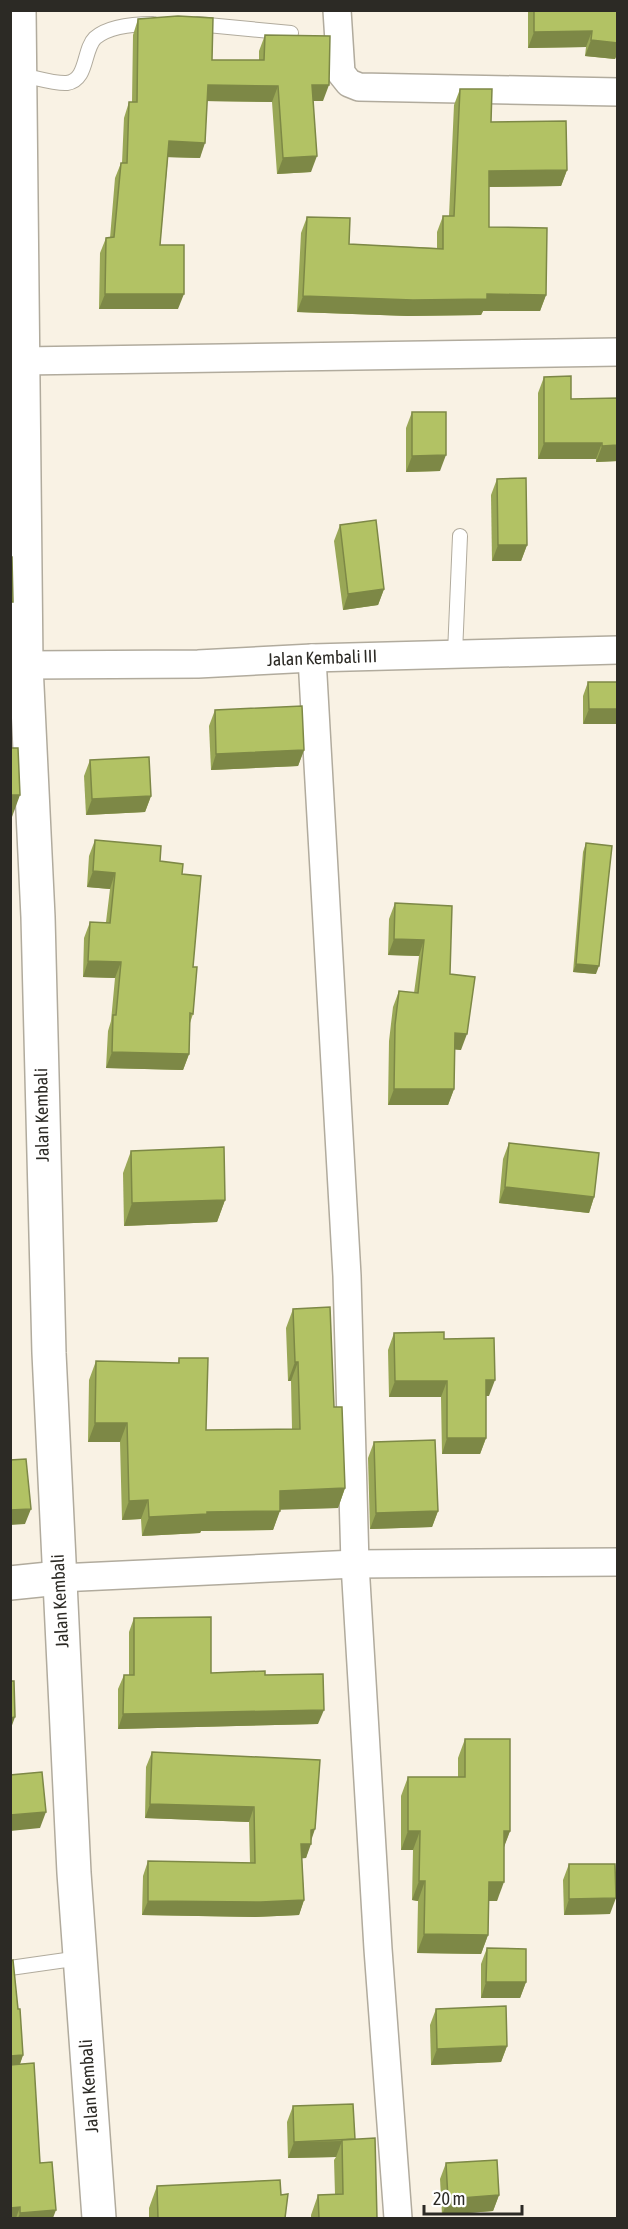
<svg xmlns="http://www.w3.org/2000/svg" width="628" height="2229" font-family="'Asap Condensed',sans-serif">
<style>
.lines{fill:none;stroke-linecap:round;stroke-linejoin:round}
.lane-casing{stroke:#b1ab9d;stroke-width:16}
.street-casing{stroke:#b1ab9d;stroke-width:30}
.secondary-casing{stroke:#b1ab9d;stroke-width:36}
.lane{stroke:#fff;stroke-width:14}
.street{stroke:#fff;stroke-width:27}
.secondary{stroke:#fff;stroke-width:33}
.wall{fill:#99a756}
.shaded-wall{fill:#7d8846}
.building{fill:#b2c264;stroke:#7d8846;stroke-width:1.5}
.labels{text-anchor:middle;stroke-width:6;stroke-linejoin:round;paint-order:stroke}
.street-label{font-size:18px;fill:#2c2a25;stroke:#fff}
</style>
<rect width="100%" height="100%" fill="#f9f2e4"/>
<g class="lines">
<!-- lane casing -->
<g class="lane-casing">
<g id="lane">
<polyline points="197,24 291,33"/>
<path d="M21,75C33,77 55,84 67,83C88,80 83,50 95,38C109,26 137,24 153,24"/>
<polyline points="455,653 460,536"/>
<polyline points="10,1968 80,1958"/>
</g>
</g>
<!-- street casing -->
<g class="street-casing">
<g id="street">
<polyline points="337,10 341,73 349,83 359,87 618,92"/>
<polyline points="22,361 618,352"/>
<polyline points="312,658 347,1276 355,1564 378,1949 398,2218"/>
<polyline points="26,665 198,664 312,658 618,650"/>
<polyline points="59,1578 355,1564 618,1562"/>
</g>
</g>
<!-- secondary casing -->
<g class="secondary-casing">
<g id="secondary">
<polyline points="19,10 26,665 38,917 49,1353 74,1873 99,2218"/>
<polyline points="10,1583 59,1578"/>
</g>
</g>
<!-- lane -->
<use href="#lane" class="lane"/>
<!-- street -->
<use href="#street" class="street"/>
<!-- secondary -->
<use href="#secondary" class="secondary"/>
</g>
<!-- wall -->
<g class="wall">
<polygon points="528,10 618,10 618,52 615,59 585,56 586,47 528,48"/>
<polygon points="138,19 212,60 259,60 259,51 265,35 323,101 313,101 311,172 277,174 272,102 207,101 200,158 168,157 160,245 178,309 99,309 100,253 106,238 110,238 115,178 121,163 122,163 124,118 129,102 132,102 133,35"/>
<polygon points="460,89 491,122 567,170 561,186 489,187 489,227 546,295 540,311 483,311 481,315 408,316 297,312 301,233 307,217 349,244 437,248 437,232 443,216 449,216 454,105"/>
<polygon points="544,377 571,399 618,461 596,462 596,459 538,459 538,393"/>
<polygon points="412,412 440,471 406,472 406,428"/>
<polygon points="497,479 527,545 521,561 492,561 491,495"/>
<polygon points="340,525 384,589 378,605 343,610 334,541"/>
<polygon points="588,682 618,682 583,724 583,696"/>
<polygon points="215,710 304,750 298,766 211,770 209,726"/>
<polygon points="90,760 151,796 145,812 86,815 84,776"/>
<polygon points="95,840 160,861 182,874 193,967 193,1014 190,1023 189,1054 183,1070 106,1068 108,1031 111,1021 115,978 83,977 84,938 90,922 106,922 110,889 87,887 89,856"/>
<polygon points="586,843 596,974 573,972 583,852"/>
<polygon points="395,903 450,974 461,1050 454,1049 454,1089 448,1105 388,1105 389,1041 393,1007 399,991 414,993 419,956 388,955 389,919"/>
<polygon points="509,1143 594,1197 589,1213 499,1203 503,1159"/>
<polygon points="131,1151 225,1200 217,1222 124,1226 123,1173"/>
<polygon points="293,1309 334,1407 345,1488 338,1508 280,1509 273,1530 201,1531 200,1533 142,1536 141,1519 122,1520 120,1442 88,1442 89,1380 96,1361 178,1363 179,1358 206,1430 292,1429 291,1381 288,1381 286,1328"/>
<polygon points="394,1333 489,1396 486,1396 486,1438 480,1454 442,1454 441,1397 389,1397 388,1350"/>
<polygon points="374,1442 438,1511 432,1527 370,1529 368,1458"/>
<polygon points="134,1618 211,1673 265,1675 318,1724 118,1729 118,1689 124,1675 129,1675 129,1632"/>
<polygon points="465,1739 510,1831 504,1846 497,1901 488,1901 488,1935 481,1954 417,1953 418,1901 412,1900 413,1850 401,1850 401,1796 408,1777 458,1777 458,1758"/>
<polygon points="152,1752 311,1840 306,1858 302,1858 304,1900 299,1915 255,1917 142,1915 143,1876 148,1861 250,1863 249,1822 145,1818 146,1767"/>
<polygon points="569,1864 610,1914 564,1915 563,1880"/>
<polygon points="487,1948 526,1982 520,1998 481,1998 481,1964"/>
<polygon points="10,1961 23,2055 20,2064 40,2163 53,2218 10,2218"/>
<polygon points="436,2009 507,2046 501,2062 431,2065 430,2025"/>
<polygon points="293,2106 355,2139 377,2218 311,2218 311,2215 318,2195 335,2194 334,2160 336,2157 288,2158 287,2122"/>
<polygon points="446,2163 499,2195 493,2211 442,2215 440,2179"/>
<polygon points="157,2186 281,2195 285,2218 149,2218 149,2208"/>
</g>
<!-- shaded-wall -->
<g class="shaded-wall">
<polygon points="592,31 586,47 528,48 534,32"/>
<polygon points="591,40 618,43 618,52 615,59 585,56"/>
<polygon points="208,85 278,86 272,102 202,101"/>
<polygon points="312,85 329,85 323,101 306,101"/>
<polygon points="169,141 205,143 200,158 163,157"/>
<polygon points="317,156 311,172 277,174 283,158"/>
<polygon points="567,170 561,186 483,187 489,171"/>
<polygon points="105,294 184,294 178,309 99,309"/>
<polygon points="487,294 546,295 540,311 483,311 481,315 408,316 297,312 303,296"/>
<polygon points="544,443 602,443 596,459 538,459"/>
<polygon points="618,445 618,461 596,462 602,446"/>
<polygon points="446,455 440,471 406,472 412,456"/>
<polygon points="498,545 527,545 521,561 492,561"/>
<polygon points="384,589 378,605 343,610 348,594"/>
<polygon points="589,709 618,709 618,724 583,724"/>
<polygon points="304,750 298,766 211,770 216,754"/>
<polygon points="10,795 20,795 12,817 10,817"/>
<polygon points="151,796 145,812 86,815 92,799"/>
<polygon points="93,871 115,873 110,889 87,887"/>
<polygon points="394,939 424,940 419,956 388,955"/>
<polygon points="88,961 121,962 115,978 83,977"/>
<polygon points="576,964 599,966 596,974 573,972"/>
<polygon points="455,1033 467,1034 461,1050 449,1049"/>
<polygon points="112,1052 189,1054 183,1070 106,1068"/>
<polygon points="394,1089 454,1089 448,1105 388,1105"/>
<polygon points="505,1187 594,1197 589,1213 499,1203"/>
<polygon points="225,1200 217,1222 124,1226 132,1203"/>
<polygon points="295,1362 298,1362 291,1381 288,1381"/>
<polygon points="486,1380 495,1380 489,1396 481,1396"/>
<polygon points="395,1381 447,1381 441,1397 389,1397"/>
<polygon points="95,1423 127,1423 120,1442 88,1442"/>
<polygon points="447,1438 486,1438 480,1454 442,1454"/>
<polygon points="345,1488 338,1508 273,1510 280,1491"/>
<polygon points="148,1500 141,1519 122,1520 129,1501"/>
<polygon points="31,1509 25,1524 10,1525 10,1510"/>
<polygon points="280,1511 273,1530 201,1531 200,1533 142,1536 149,1517 207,1512"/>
<polygon points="438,1511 432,1527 370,1529 376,1513"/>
<polygon points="324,1710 318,1724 118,1729 123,1714"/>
<polygon points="15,1717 10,1731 10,1718"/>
<polygon points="150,1804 254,1807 249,1822 145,1818"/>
<polygon points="46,1812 40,1828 10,1831 10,1815"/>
<polygon points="315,1829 310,1844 311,1844 306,1858 296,1859 301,1844 311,1830"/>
<polygon points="408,1831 420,1831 413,1850 401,1850"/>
<polygon points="504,1831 510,1831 503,1850"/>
<polygon points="419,1881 425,1881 418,1901 412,1900"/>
<polygon points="489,1882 504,1882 497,1901 482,1901"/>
<polygon points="616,1898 610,1914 564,1915 569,1899"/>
<polygon points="304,1900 299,1915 255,1917 142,1915 148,1901"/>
<polygon points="424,1934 488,1935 481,1954 417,1953"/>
<polygon points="486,1982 526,1982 520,1998 481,1998"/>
<polygon points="507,2046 501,2062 431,2065 437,2049"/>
<polygon points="23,2055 16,2075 10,2075 10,2056"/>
<polygon points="342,2141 336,2157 288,2158 294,2142"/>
<polygon points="499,2195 493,2211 442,2215 448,2199"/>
<polygon points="20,2207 16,2218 10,2218 10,2208"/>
<polygon points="56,2210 53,2218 18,2218 20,2213"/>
</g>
<!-- building -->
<g class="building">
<polygon points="534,10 618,10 618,43 591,40 592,31 534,32"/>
<polygon points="178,16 213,18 212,60 264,60 265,35 330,36 329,85 312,85 317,156 283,158 278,86 208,85 205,143 169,141 160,245 184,245 184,294 105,294 106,238 114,237 121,163 127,163 129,102 137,102 138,19"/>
<polygon points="460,89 492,89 491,122 566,121 567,170 489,171 489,227 547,228 546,295 487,294 487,299 413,300 303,296 307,217 350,218 349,244 443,249 443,216 454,216"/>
<polygon points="571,376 571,399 618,398 618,445 602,446 602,443 544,443 544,377"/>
<polygon points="412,412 446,412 446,455 412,456"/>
<polygon points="526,478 527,545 498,545 497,479"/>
<polygon points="376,520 384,589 348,594 340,525"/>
<polygon points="10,557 12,557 13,602 10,602"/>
<polygon points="588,682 618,682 618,709 589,709"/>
<polygon points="302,706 304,750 216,754 215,710"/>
<polygon points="10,748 18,748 20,795 10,795"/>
<polygon points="149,757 151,796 92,799 90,760"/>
<polygon points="95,840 161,846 160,861 183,864 182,874 201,876 193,967 197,967 193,1014 190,1013 189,1054 112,1052 113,1015 116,1015 121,962 88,961 90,922 110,923 115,873 93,871"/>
<polygon points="586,843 612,846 599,966 576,964"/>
<polygon points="395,903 452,906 450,974 475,977 467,1034 455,1033 454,1089 394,1089 395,1025 399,991 418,993 424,940 394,939"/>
<polygon points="509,1143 599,1153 594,1197 505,1187"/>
<polygon points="224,1147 225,1200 132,1203 131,1151"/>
<polygon points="330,1307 334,1407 342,1407 345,1488 280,1491 280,1511 207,1512 207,1514 149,1517 148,1500 129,1501 127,1423 95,1423 96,1361 179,1363 179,1358 208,1358 206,1430 300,1429 298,1362 295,1362 293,1309"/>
<polygon points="444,1332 444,1339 494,1338 495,1380 486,1380 486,1438 447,1438 447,1381 395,1381 394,1333"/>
<polygon points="435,1440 438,1511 376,1513 374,1442"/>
<polygon points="26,1459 31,1509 10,1510 10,1460"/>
<polygon points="211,1617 211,1673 265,1671 265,1675 323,1674 324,1710 123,1714 124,1675 134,1675 134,1618"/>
<polygon points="10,1681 14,1681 15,1717 10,1718"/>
<polygon points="465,1739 510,1739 510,1831 504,1831 504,1882 489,1882 488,1935 424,1934 425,1881 419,1881 420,1831 408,1831 408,1777 465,1777"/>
<polygon points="152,1752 320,1760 315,1829 311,1830 311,1844 301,1844 304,1900 261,1902 148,1901 148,1861 255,1863 254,1807 150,1804"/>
<polygon points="42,1772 46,1812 10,1815 10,1775"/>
<polygon points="569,1864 615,1864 616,1898 569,1899"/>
<polygon points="487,1948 526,1949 526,1982 486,1982"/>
<polygon points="13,1960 18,2009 20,2009 23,2055 10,2056 10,1961"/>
<polygon points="506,2006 507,2046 437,2049 436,2009"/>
<polygon points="34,2063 40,2163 52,2162 56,2210 20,2213 20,2207 10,2208 10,2065"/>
<polygon points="353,2104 355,2139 294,2142 293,2106"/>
<polygon points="375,2138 377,2218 319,2218 318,2195 343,2194 342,2140"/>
<polygon points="497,2160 499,2195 448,2199 446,2163"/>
<polygon points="280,2180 281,2195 288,2194 285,2218 158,2218 157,2186"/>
</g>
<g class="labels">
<!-- street labels -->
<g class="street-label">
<text transform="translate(322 658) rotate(-2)" y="6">Jalan Kembali III</text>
<text transform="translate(42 1115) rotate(-91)" y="6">Jalan Kembali</text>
<text transform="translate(60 1601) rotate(-93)" y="6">Jalan Kembali</text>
<text transform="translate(89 2086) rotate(-94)" y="6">Jalan Kembali</text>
</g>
</g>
<!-- border -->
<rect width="628" height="2229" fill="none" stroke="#2c2a25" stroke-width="24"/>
<!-- scale -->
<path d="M424 2205v9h98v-9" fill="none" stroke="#2c2a25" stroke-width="3"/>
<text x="433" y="2205" font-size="18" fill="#2c2a25" stroke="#ffffff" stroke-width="4.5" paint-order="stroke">20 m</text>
</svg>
